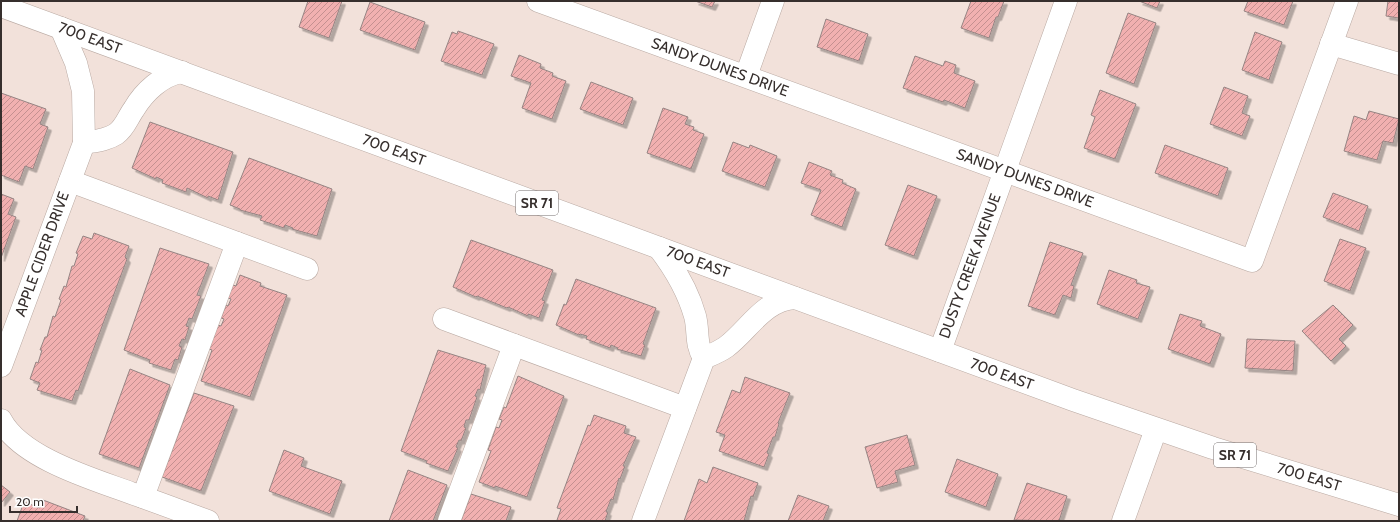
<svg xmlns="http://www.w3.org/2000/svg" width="1400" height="522" font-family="Cabin,sans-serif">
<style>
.building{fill:url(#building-hatch);stroke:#958483;filter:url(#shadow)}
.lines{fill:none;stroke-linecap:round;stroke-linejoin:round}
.minor-casing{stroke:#b9a9a2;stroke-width:23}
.major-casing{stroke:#b9a9a2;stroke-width:23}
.minor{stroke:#fff;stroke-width:22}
.major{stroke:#fff;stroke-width:22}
.labels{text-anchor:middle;stroke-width:3;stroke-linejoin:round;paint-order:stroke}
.shield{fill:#fff;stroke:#726d6c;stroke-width:1}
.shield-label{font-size:14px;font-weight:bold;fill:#362f2d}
.street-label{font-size:15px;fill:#362f2d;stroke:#fff}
</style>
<defs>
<pattern id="building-hatch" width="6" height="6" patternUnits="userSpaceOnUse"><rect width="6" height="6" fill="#f1b0b0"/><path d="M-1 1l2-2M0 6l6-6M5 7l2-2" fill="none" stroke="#c49090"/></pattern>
<filter id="shadow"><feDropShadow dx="3.5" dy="3.5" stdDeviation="0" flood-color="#0004"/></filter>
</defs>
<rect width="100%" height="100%" fill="#f2e1da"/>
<!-- building -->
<g class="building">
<polygon points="308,1 342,1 329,38 299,27"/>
<polygon points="695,1 715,1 712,7"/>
<polygon points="971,1 1004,1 998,17 996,17 989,38 961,28"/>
<polygon points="1139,1 1160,1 1157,8"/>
<polygon points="1248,1 1293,1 1284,25 1244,11"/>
<polygon points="1388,1 1399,1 1399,18 1386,16"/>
<polygon points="370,2 425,22 415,50 360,30"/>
<polygon points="1128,13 1156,23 1134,84 1106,73"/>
<polygon points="826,19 868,34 859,61 817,47"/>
<polygon points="458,31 494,44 482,75 441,61 452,32 457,34"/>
<polygon points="1255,32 1282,42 1269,80 1242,70"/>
<polygon points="519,55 541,64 540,68 553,73 552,76 566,81 552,119 522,108 531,83 511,76"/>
<polygon points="915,56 943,66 945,61 956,65 954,73 975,81 965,108 944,100 943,102 903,88"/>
<polygon points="591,82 633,98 623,125 580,109"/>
<polygon points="1224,87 1248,96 1242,113 1250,116 1242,136 1210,124"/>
<polygon points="1100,90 1136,104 1115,159 1084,148 1095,117 1091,115"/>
<polygon points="1,93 46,109 40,124 48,127 33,169 25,166 19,182 1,175"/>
<polygon points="663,108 688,117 685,124 694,127 693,130 704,134 691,169 647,153"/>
<polygon points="1369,111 1399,119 1393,143 1383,141 1377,160 1344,151 1354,116 1366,120"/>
<polygon points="150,122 233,152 218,200 208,196 208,198 187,188 186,192 162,183 163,180 156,177 156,179 132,168"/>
<polygon points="733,142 749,148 750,145 777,156 765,187 722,171"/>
<polygon points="1165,145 1228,168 1218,196 1155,173"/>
<polygon points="249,158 332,189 317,236 292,229 293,228 285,225 284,228 260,220 262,216 240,210 240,209 230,205"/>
<polygon points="809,162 832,171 830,175 843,180 842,183 856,189 842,227 811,215 821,190 801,183"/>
<polygon points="908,185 937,196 914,256 885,245"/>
<polygon points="1333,193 1368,206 1359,231 1323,217"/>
<polygon points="1,194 14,199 8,214 16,217 1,258"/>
<polygon points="94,233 129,246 125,257 127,259 78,391 76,390 72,401 37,390 40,383 30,379 36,362 38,363 42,350 40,350 45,337 47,337 53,316 55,317 61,300 59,299 64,286 66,287 72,266 74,266 78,254 76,253 83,236 92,239"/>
<polygon points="1340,239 1366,248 1350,291 1324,281"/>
<polygon points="471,240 553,270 542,300 545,301 539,318 528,314 528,316 508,307 507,308 477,296 476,297 453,287"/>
<polygon points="1050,242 1083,253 1071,285 1074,286 1071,298 1063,295 1055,315 1028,306"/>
<polygon points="160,248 209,264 197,295 201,296 192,319 189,318 186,326 189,327 185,340 182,339 179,346 182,347 178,360 175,359 171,370 149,363 150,360 124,350"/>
<polygon points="1109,270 1137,280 1136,283 1150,287 1138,319 1097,304"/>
<polygon points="240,275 261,283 260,286 287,295 250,397 201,381 212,350 209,349 218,325 221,326 224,319 221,318 226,305 228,306 231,299 228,298 233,285 236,286"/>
<polygon points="576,279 656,308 643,344 645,345 641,356 617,349 618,348 611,345 610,348 586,339 587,336 580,334 579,335 556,325 564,304 566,305"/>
<polygon points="1333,305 1353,325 1339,339 1346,346 1331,361 1302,331"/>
<polygon points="1180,314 1202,321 1200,326 1221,334 1210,364 1168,349"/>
<polygon points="1247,339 1295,341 1293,371 1245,368"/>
<polygon points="438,350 486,365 480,390 478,389 475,396 477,397 469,420 466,420 464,427 466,428 461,441 459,440 456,447 458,448 448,471 426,463 427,461 401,451"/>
<polygon points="130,369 170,385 139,468 99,454"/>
<polygon points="518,376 564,396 527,497 495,486 495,488 479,482 491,451 488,450 496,427 499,428 502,420 499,419 504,407 506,408"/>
<polygon points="745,377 790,393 778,423 779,424 775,437 773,437 767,453 769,454 764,467 719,451 725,435 716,432 732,390 740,393"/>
<polygon points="194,393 234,406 201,491 162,477"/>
<polygon points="594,415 626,426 624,433 636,437 623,466 625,466 620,479 619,478 613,500 611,499 606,512 608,512 605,521 561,521 557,520 561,509 557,508 588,425 590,426"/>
<polygon points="907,435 915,465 895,471 898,482 877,488 865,447"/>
<polygon points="284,450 304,458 301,466 342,481 330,514 269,491"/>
<polygon points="957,459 998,474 986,507 945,492"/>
<polygon points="713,467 758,483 753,497 751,496 744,521 684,521 699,479 707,483"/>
<polygon points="408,470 447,485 433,521 389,521"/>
<polygon points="1027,483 1067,496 1059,521 1014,520"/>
<polygon points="1,485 10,492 1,503"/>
<polygon points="471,494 511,507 506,521 461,521"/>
<polygon points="798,495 829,506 823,521 788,521"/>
<polygon points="43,500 85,516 83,521 17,521 24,502 40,508"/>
</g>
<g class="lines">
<!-- minor casing -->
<g class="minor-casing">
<g id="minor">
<polyline points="538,1 1252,261 1347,1"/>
<polyline points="1331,44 1399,64"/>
<polyline points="746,76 773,1"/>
<path d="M84,143C95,141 107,140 116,134C125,128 128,117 134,109C144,92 162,75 182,72"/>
<polyline points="70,181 307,269"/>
<path d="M659,248C675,269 688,291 695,316C699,331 695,344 704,358"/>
<polyline points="444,319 685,408"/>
<polyline points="940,351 1066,1"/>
<polyline points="1,366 84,143 83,91 76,63 61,28"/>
<path d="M1,420C21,458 93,479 131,493C157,502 183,512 208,521"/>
<polyline points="143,497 237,243"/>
<polyline points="449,521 514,345"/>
<path d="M643,521L704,358C711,355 719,352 726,347C749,330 763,300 795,298"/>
<polyline points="1123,521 1156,429"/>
</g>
</g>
<!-- major casing -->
<g class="major-casing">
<polyline id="major" points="1,6 1073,400 1213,448 1399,505"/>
</g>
<!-- minor -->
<use href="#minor" class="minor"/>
<!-- major -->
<use href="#major" class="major"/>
</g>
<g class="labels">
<!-- shield labels -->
<g class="shield">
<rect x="516" y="191" width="42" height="24" rx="3"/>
<rect x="1214" y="443" width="42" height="24" rx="3"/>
</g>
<g class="shield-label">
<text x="537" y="208">SR 71</text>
<text x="1235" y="460">SR 71</text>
</g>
<!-- street labels -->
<g class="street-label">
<text transform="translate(90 38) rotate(20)" y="5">700 EAST</text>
<text transform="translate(720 67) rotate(20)" y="5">SANDY DUNES DRIVE</text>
<text transform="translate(394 150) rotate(20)" y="5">700 EAST</text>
<text transform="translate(1025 178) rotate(20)" y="5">SANDY DUNES DRIVE</text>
<text transform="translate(42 254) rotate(-70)" y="5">APPLE CIDER DRIVE</text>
<text transform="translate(698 262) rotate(20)" y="5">700 EAST</text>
<text transform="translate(970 266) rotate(-70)" y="5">DUSTY CREEK AVENUE</text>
<text transform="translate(1002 374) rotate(20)" y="5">700 EAST</text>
<text transform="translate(1309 477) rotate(17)" y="5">700 EAST</text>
</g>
</g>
<!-- border -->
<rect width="1400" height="522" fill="none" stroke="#362f2d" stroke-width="4"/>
<!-- scale -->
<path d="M10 506v6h67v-6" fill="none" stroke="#362f2d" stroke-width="2"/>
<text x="16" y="506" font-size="12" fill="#362f2d" stroke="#ffffff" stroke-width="3" paint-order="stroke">20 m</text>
</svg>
